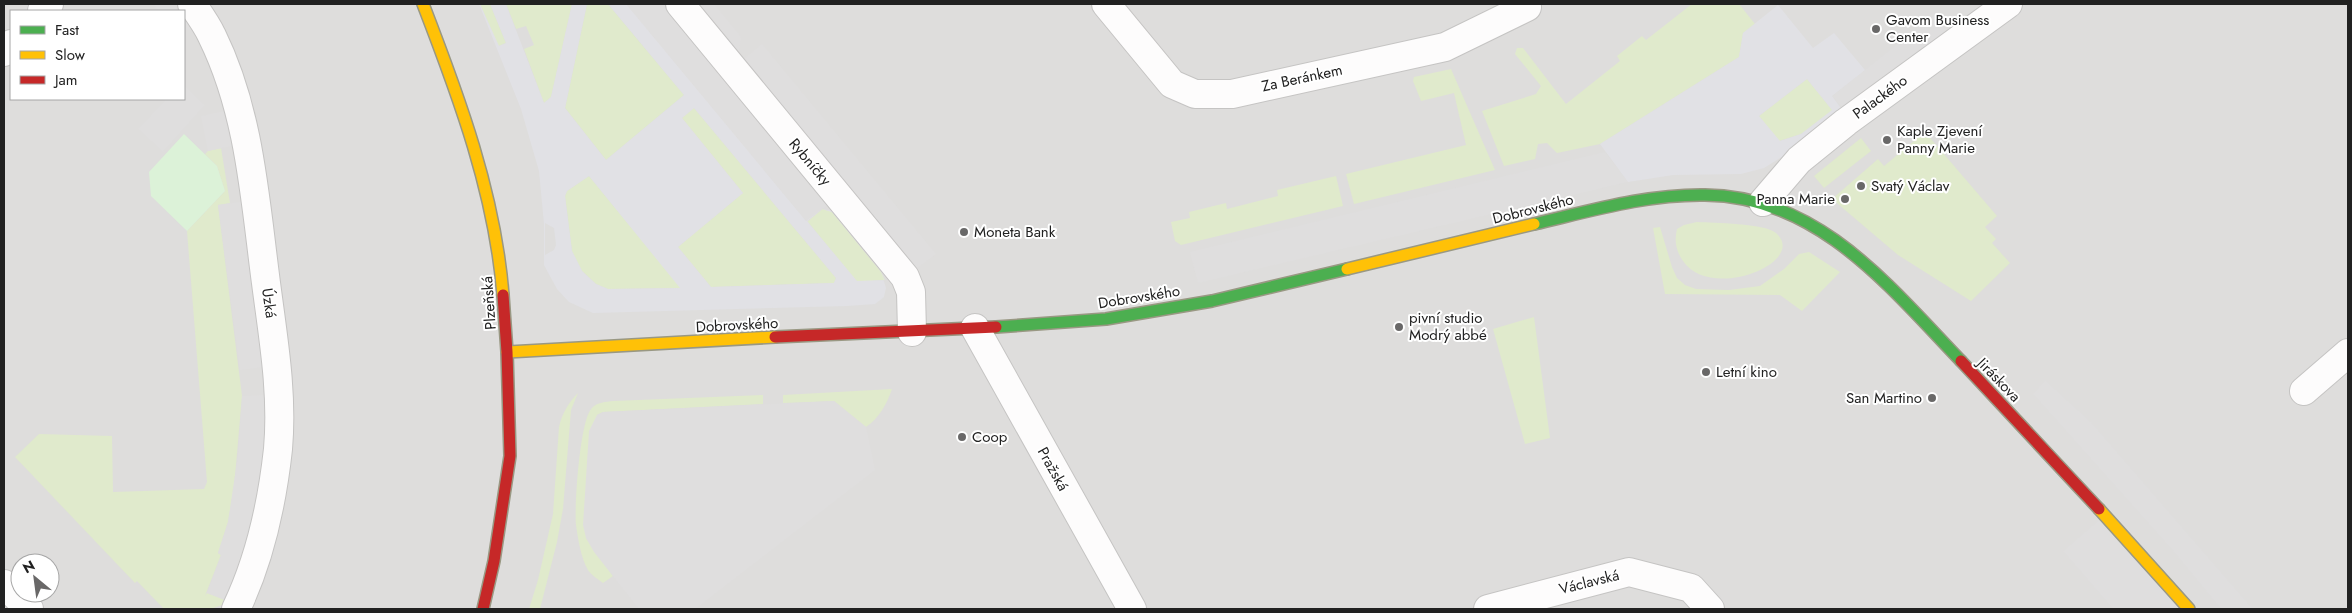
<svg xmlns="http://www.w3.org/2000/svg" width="2352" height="613" font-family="Jost,sans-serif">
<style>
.residential{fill:#dedddc;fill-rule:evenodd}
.grass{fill:#e0eacc}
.park{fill:#dcf2d8}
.parking{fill:#dfdede}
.plaza{fill:#e1e1e5;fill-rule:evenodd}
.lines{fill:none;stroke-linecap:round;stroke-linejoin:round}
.street-casing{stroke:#c5c4c3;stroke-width:30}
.fast-casing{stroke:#999883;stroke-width:14}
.slow-casing{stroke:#999883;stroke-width:14}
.jam-casing{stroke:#999883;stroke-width:14}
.street{stroke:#fdfcfc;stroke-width:28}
.fast{stroke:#4caf50;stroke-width:11}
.slow{stroke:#ffc107;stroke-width:11}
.jam{stroke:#c62828;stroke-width:11}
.poi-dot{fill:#696868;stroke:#fff;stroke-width:2}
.labels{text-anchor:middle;stroke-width:4;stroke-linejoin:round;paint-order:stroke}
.poi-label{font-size:15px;fill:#212121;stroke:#fff;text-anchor:start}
.street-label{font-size:15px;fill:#212121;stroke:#fff}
</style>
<rect width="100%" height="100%" fill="#efedeb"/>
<!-- residential -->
<path class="residential" d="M4,4H2348V609H4ZM11,11H184V99H11ZM20,563H50V593H20Z"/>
<!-- grass -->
<g class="grass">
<polygon points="480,4 490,4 506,43 498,46"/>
<polygon points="506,4 572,4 551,97 544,103 524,49 534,45 526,26 516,29"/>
<polygon points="587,4 608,4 684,95 606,160 565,108"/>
<polygon points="1692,4 1739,4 1755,24 1743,33 1739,57 1600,144 1557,153 1547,143 1538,144 1535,159 1504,166 1482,111 1536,94 1541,86 1515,54 1517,48 1523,48 1566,104 1620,61 1617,56 1642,36 1646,40"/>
<polygon points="1451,69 1495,170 1354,204 1346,174 1466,145 1454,93 1421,101 1413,81 1414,77"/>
<polygon points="1807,79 1833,111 1801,134 1779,141 1759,116"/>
<polygon points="694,108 836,278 834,283 711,287 678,247 743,193 682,118"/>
<polygon points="1925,132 1997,216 1985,227 1996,239 1992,243 2010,263 1971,301 1898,255 1832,199 1878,159 1884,166"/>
<polygon points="1861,138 1871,151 1824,188 1814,176"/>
<polygon points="221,148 230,203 218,205 242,396 234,488 228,522 218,553 221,555 205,596 207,593 225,600 223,605 211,609 164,609 137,581 135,583 15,457 39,434 112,436 113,492 204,489 207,482 187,231 225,191 217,166 205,154 208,151"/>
<polygon points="589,176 681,288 608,289 596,284 582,271 572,251 565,196 567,191"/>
<polygon points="1336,176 1343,206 1181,245 1175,241 1171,222 1190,218 1189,212 1226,203 1227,209 1278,196 1277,190"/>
<polygon points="822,209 832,212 881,272 885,280 857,282 807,221"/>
<path d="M1697,222C1714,223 1764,223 1776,233C1809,262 1710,302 1683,261C1676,251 1674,241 1677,229L1684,225Z"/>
<polygon points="1660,227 1672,267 1677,278 1685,285 1696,289 1729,290 1760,286 1784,269 1799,254 1809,252 1840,272 1802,311 1780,295 1665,294 1653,228"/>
<polygon points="1534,317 1550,438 1525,444 1493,329"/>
<path d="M892,389C887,404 879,418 866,427L834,401L783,403V395Z"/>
<path d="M578,393L571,410L563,509L557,542L540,609H529L538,580L553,514L559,427C562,414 568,403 578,393Z"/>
<path d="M763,395V404L603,412L597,415L586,538L613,576L603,583C598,579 591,575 588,570C581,558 578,539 576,525C574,507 580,418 592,408C597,402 606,402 613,401Z"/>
</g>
<!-- park -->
<polygon class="park" points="184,134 217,166 225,191 187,231 151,196 149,172"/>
<!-- parking -->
<g class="parking">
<polygon points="153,4 192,4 207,28 184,30 184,11 158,11"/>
<polygon points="626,4 714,4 741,37 739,53 744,59 762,44 936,254 905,277 838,196 807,222"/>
<polygon points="1934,15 1947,31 1845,112 1832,96"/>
<polygon points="184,85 205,105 163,152 138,129 166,99 184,99"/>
<polygon points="239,108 246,143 208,151 201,116"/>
<polygon points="1605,152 1628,182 1198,283 1190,252"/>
<polygon points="255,200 278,447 236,609 211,609 223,605 225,600 207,593 221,555 218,553 228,522 238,455 242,396 265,395 263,367 240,370 218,205"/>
<polygon points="2045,380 2091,422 2253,609 2221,609 2174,552 2033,394"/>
<polygon points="834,401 866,427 875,470 695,609 639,609 594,552 586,538 583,525 589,431 597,415 603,412"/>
<polygon points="2106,514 2189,609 2113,609 2063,551"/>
</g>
<!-- plaza -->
<g class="plaza">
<path d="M479,4H480L499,46L506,43L490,4H506L544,103L551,97L572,4H587L565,108L606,160L684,95L608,4H626L806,221L822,209L832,211L881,272L886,288L884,297L875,304L847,306L593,313L569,302L557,289L544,265V224L539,171L521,109ZM694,108L836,278L834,283L711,287L678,247L743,193L682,118ZM589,176L680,288L608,289L596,284L582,271L572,251L565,196L567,191ZM822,209L832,212L881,272L884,280L857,281L807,221ZM545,223L554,228L556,245L554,250L545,255Z"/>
<path d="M1778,5L1813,48L1834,33L1865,70L1832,96L1843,111L1785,155L1764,168L1741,174L1673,175L1628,182L1600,144L1739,57L1743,33ZM1807,79L1832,110L1801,134L1780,141L1759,116Z"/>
</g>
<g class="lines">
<!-- street casing -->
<g class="street-casing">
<g id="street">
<path d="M192,4C199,14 207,25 212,36C250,113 255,200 266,283C273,337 283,393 278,449C272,504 260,559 236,609"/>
<polyline points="680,4 905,277 911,292 912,332"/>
<polyline points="1106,4 1172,84 1195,94 1232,94 1445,47 1527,7"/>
<polyline points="42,11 49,4"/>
<polyline points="4,52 11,44"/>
<polyline points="1763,202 1799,160 1846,122 2008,4"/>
<polyline points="975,328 1132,609"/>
<polyline points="2304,391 2348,353"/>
<polyline points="4,584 29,609"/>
<polyline points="1488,609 1629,572 1691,588 1710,609"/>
</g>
</g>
<!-- fast casing -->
<g class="fast-casing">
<g id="fast">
<path d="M1534,224C1590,211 1647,194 1705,195C1818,196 1889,286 1961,361"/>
<polyline points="996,327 1106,319 1212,301 1347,269"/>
</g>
</g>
<!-- slow casing -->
<g class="slow-casing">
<g id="slow">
<path d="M423,4C459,97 495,194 503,295"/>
<polyline points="1347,269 1534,224"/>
<polyline points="507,352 775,337"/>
<polyline points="2099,509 2189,609"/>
</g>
</g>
<!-- jam casing -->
<g class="jam-casing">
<g id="jam">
<polyline points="775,337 996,327"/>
<polyline points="1961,361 2099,509"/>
<polyline points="483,609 494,561 510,456 507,352 503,295"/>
</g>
</g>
<!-- street -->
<use href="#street" class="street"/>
<!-- fast -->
<use href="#fast" class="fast"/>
<!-- slow -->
<use href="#slow" class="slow"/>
<!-- jam -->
<use href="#jam" class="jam"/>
</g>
<!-- markers -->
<g class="poi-dot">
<circle cx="1876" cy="29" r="5"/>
<circle cx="1887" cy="140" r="5"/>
<circle cx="1861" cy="186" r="5"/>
<circle cx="1845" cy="199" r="5"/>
<circle cx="964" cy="232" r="5"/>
<circle cx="1399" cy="327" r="5"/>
<circle cx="1706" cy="372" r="5"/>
<circle cx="1932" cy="398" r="5"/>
<circle cx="962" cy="437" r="5"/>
</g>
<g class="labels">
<!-- poi labels -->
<g class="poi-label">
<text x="1886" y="25">Gavom Business<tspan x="1886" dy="17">Center</tspan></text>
<text x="1897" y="136">Kaple Zjevení<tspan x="1897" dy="17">Panny Marie</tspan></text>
<text x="1871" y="191">Svatý Václav</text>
<text x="1835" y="204" text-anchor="end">Panna Marie</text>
<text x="974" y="237">Moneta Bank</text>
<text x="1409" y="323">pivní studio<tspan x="1409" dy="17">Modrý abbé</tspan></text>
<text x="1716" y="377">Letní kino</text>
<text x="1922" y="403" text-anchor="end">San Martino</text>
<text x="972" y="442">Coop</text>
</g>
<!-- street labels -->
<g class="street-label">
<text transform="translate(1302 78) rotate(-12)" y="5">Za Beránkem</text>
<text transform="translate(1880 97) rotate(-36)" y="5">Palackého</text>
<text transform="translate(810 162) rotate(50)" y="5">Rybníčky</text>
<text transform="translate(1533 209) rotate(-14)" y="5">Dobrovského</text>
<text transform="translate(1139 297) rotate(-9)" y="5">Dobrovského</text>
<text transform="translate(269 303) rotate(82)" y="5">Úzká</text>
<text transform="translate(489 303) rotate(-94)" y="5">Plzeňská</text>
<text transform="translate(737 325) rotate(-3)" y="5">Dobrovského</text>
<text transform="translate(1999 380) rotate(46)" y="5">Jiráskova</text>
<text transform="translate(1053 469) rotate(61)" y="5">Pražská</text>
<text transform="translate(1589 582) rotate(-14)" y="5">Václavská</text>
</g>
</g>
<!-- border -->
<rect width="2352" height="613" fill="none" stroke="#212121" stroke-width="10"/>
<!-- legend -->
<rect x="10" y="10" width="175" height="90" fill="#ffffff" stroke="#a6a6a6"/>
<rect x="20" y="26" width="25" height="8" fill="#4caf50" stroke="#a6a6a6"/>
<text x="55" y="35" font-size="15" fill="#212121">Fast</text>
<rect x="20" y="51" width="25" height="8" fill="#ffc107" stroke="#a6a6a6"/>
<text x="55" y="60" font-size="15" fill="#212121">Slow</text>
<rect x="20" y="76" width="25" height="8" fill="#c62828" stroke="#a6a6a6"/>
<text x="55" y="85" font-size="15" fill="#212121">Jam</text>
<!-- north arrow -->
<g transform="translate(35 578) rotate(331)"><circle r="24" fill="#ffffff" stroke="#a6a6a6"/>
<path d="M0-4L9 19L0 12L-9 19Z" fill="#696868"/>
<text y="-8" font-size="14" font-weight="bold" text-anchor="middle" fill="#212121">N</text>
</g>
</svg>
